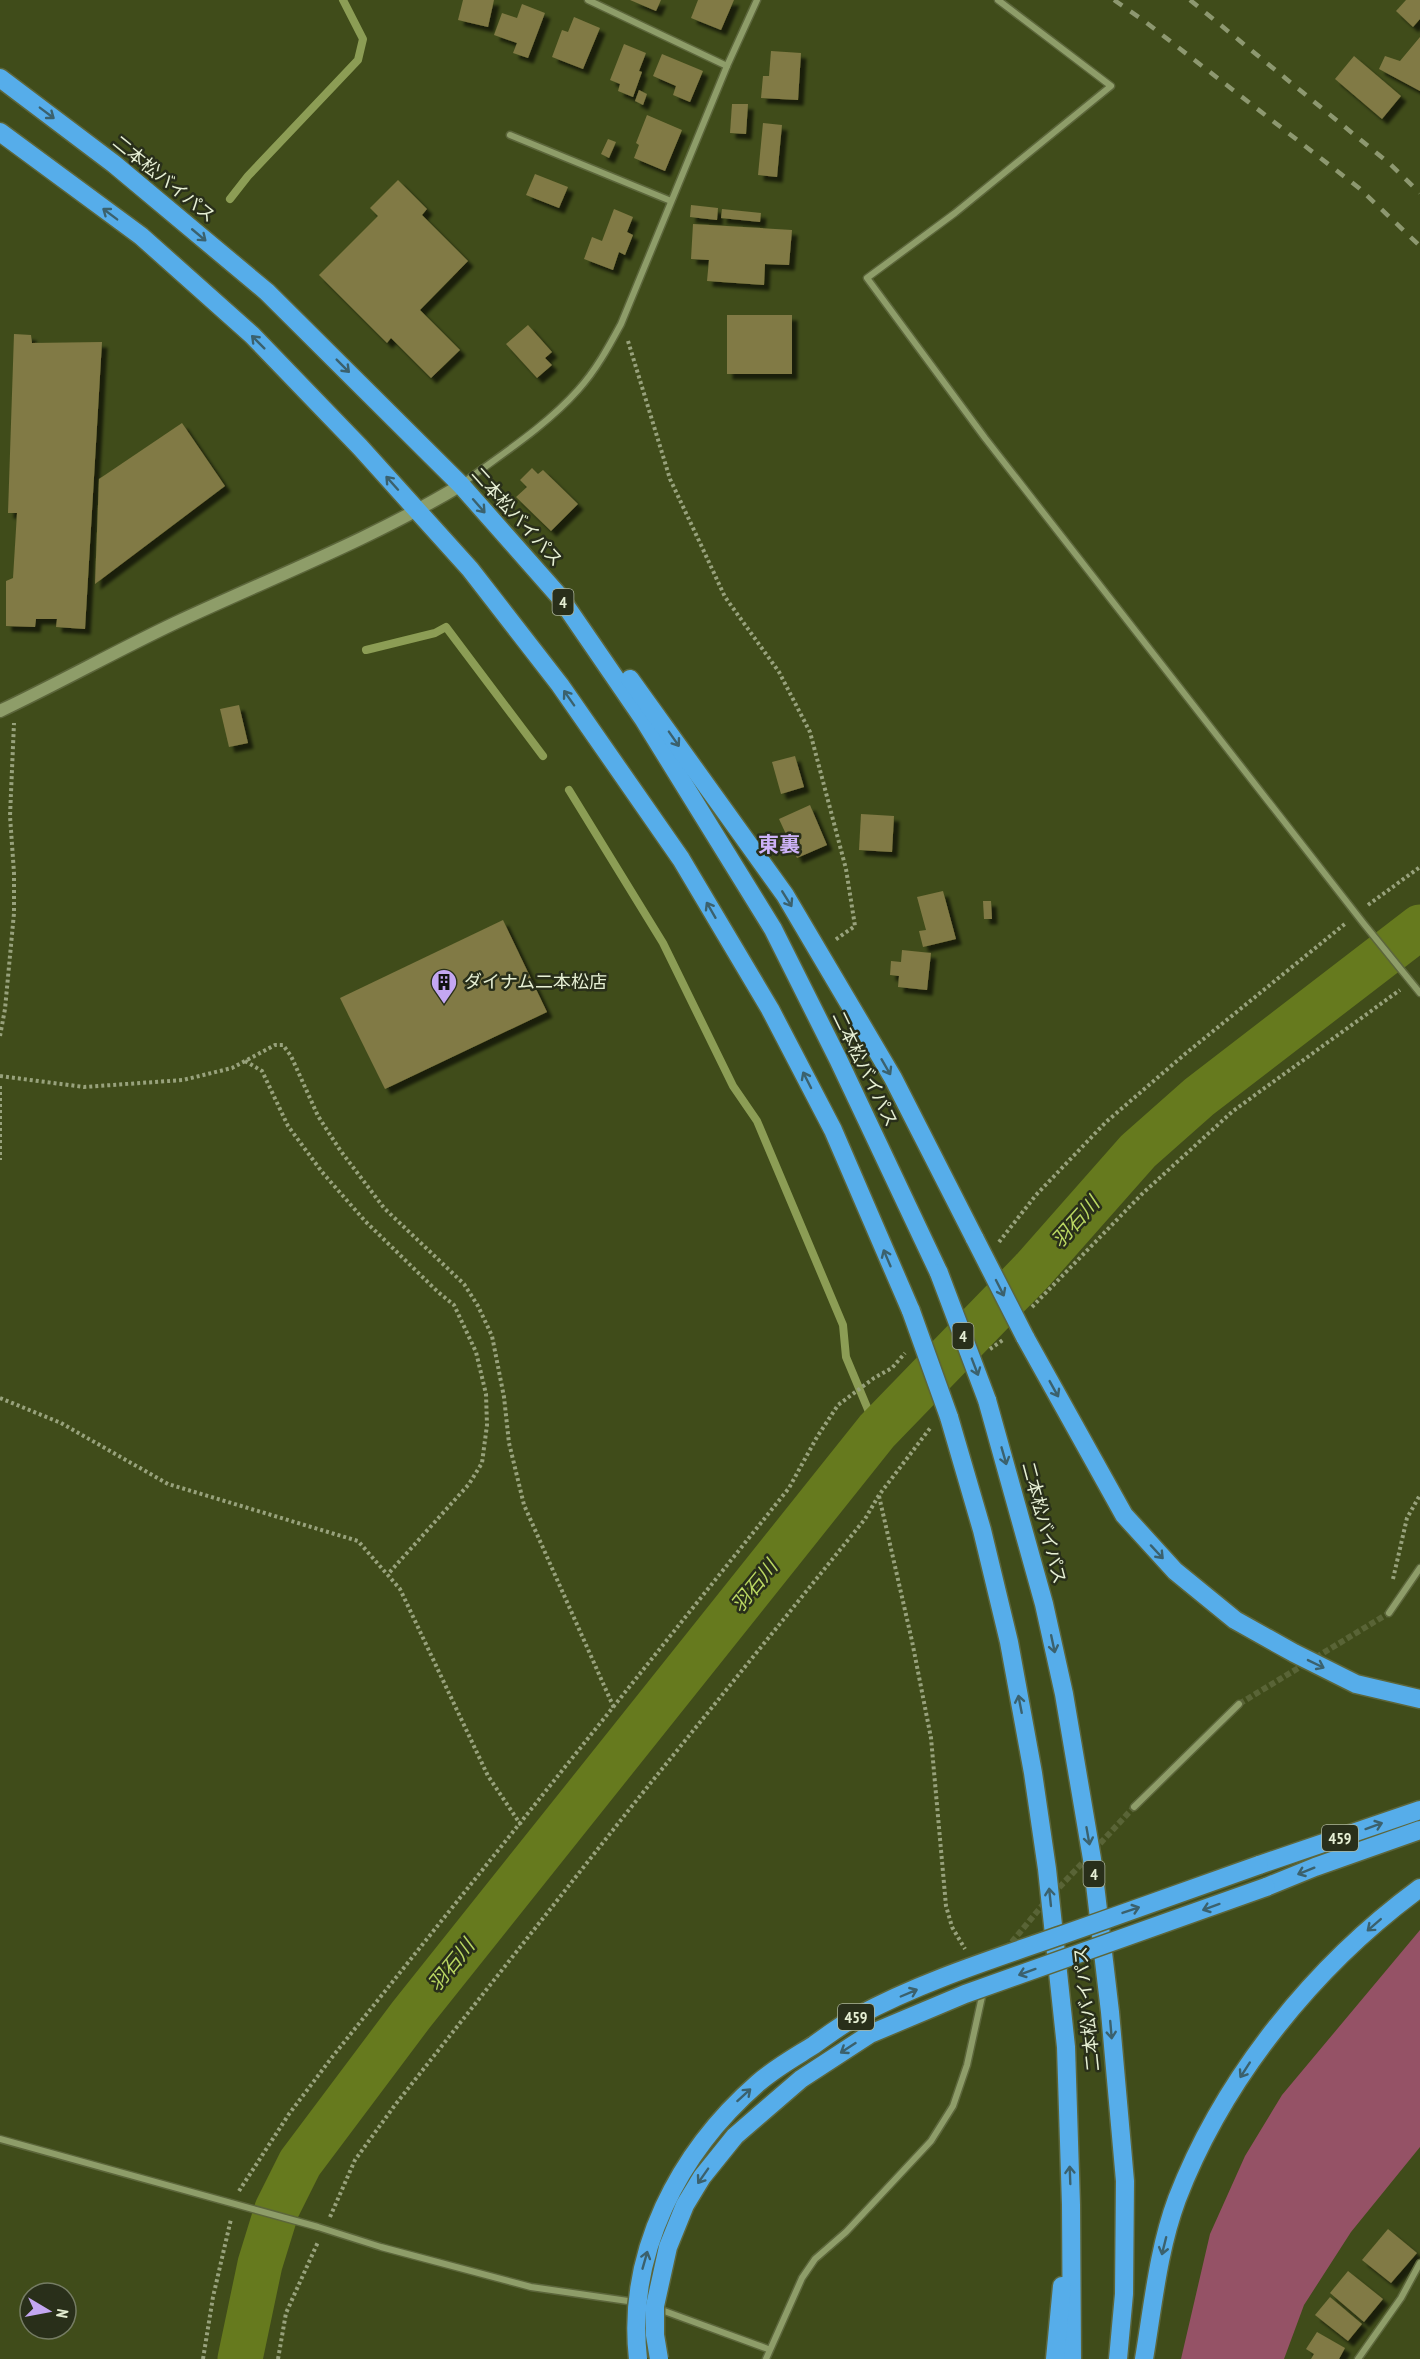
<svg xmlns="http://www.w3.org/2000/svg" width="1420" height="2359" font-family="'PT Sans Narrow','Noto Sans JP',sans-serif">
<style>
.green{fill:#955266}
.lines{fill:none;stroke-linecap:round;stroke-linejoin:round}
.stream{stroke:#8c9d55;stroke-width:8}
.river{stroke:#667a1e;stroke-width:45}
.building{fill:#817a45;filter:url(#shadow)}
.street-tunnel{stroke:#596436;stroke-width:6;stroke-dasharray:6 3;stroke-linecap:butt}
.street-casing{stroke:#5c663b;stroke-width:9}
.secondary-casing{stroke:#5c663b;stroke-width:15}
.highway-casing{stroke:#5c663b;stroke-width:21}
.path{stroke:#98a27c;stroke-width:4;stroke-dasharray:3 3;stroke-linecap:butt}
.street{stroke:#8e9d69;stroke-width:6}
.secondary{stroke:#8e9d69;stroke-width:12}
.highway{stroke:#56adea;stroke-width:18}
.rail{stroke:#8d9870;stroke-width:4.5;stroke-dasharray:10 10;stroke-linecap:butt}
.highway-bridge-casing{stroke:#5c663b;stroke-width:21;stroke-linecap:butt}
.highway-bridge{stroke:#56adea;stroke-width:18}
.oneway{stroke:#3b616d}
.labels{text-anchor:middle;stroke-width:5;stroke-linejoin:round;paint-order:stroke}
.shield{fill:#292f1a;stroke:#adb59c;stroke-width:1.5}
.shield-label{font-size:16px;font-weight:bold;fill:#e6efd4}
.street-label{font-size:18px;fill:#e6efd4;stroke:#292f1a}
.poi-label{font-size:18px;fill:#e6efd4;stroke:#292f1a;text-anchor:start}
.water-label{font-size:20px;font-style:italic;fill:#bad762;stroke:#292f1a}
.quarter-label{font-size:21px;font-weight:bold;fill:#cdb2f8;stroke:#292f1a}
</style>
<defs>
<filter id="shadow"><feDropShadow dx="5.5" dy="5.5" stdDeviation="1.5" flood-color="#0009"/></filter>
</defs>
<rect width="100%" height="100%" fill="#404c1a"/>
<!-- green -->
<polygon class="green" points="1420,1930 1420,2147 1351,2232 1304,2305 1284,2359 1181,2359 1210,2234 1245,2156 1282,2095"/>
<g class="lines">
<!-- stream -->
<g class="stream">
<polyline points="230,199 248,176 358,60 363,39 343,0"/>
<polyline points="366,650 435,633 446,627 543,756"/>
<polyline points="569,790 663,943 733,1086 757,1121 843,1325 846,1357 877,1431"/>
</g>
<!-- river -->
<polyline class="river" points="240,2359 260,2264 277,2209 300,2163 411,2015 877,1431 1032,1271 1138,1151 1199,1097 1420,927"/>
</g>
<!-- building -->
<g class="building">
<polygon points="463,0 494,0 488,27 458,20"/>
<polygon points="630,0 661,0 656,11"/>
<polygon points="698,0 734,0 721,30 691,18"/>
<polygon points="1406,0 1420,0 1420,19 1413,27 1396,11"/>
<polygon points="522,4 545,13 528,58 513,53 517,43 494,35 502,13 517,18"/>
<polygon points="574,17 600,28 583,69 552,57 562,30 568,32"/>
<polygon points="1420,37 1420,91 1379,69 1385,56 1400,61"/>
<polygon points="624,44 646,53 639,71 642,72 633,97 618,91 620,84 610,80"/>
<polygon points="771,51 801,53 798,100 761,98 763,76 769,76"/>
<polygon points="662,54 703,71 690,102 673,95 676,86 653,76"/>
<polygon points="1354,56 1401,96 1382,119 1335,79"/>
<polygon points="639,90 647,94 643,105 635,101"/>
<polygon points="732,104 748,104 746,134 730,133"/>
<polygon points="647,115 682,130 665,171 634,158 639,145 636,143"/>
<polygon points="763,123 782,125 777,177 758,175"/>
<polygon points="608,139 616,142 609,158 601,154"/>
<polygon points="535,174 568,187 559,208 526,195"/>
<polygon points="398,180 427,209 422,215 468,261 420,310 460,350 431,378 391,338 387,343 319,275 378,216 370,208"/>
<polygon points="691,205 718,208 717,220 690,217"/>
<polygon points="614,209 633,217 627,232 633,235 625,255 619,252 613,270 584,259 592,237 602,241"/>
<polygon points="722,209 761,213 760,222 721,218"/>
<polygon points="693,224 792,230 789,265 765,264 764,285 707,281 709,260 691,259"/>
<rect x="727" y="315" width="65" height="59"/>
<polygon points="528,325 552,352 545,358 552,365 537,378 506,344"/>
<polygon points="14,334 31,335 32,343 102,342 85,629 56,627 57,619 36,619 35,627 6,626 6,581 13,578 17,513 8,513"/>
<polygon points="182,423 225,486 95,584 99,479"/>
<polygon points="532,468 538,474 543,470 578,504 551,531 516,497 527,487 520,480"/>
<polygon points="239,705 248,743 229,747 220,709"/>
<polygon points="795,756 804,787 781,794 772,762"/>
<polygon points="810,805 827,845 797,858 779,819"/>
<polygon points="861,814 894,816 892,852 859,850"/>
<polygon points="943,891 956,939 923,947 919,931 926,930 917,897"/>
<polygon points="983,901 991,901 992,919 984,919"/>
<polygon points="503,920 547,1012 385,1089 340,998"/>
<polygon points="902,950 931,953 927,990 898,987 899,976 890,975 891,961 901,962"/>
<polygon points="1388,2229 1417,2253 1391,2283 1362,2260"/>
<polygon points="1348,2271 1383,2299 1364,2322 1330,2293"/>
<polygon points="1330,2297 1362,2324 1348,2341 1315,2315"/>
<polygon points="1317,2332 1345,2348 1339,2359 1311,2359 1314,2354 1306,2349"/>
</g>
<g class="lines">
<!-- street-tunnel -->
<g class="street-tunnel">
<polyline points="1239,1704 1389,1613"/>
<polyline points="1094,1850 1134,1807"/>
<polyline points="1053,1894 1087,1858"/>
<polyline points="1006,1949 1046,1901"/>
</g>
<!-- street casing -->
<g class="street-casing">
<g id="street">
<polyline points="588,0 727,66"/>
<polyline points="998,0 1111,86 955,213 867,278 985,438 1364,924 1420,993"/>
<polyline points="510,135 671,201"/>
<path d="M463,483C502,454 546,426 578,390C596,370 608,348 621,324L727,66L757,0"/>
<polyline points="1389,1613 1420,1568"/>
<polyline points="1134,1807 1239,1704"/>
<polyline points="0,2139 318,2227 381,2247 531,2287 635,2302"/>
<polyline points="656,2308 768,2349"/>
<polyline points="766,2359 802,2278 815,2259 846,2232 931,2141 953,2106 967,2065 983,1992"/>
<polyline points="1358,2359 1401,2298 1420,2263"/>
</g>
</g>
<!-- secondary casing -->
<g class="secondary-casing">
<path id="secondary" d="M0,711C59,683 116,651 175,623C271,578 370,540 461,485"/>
</g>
<!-- highway casing -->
<g class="highway-casing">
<g id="highway">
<polyline points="0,78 114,164 267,292 461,485 559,596 644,720 773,929 838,1059 939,1273"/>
<polyline points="0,132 141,236 252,335 360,447 470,569 560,685 681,859 770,1009 833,1130 911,1311"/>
<polyline points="630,679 785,895 893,1078 975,1239"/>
<polyline points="1025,1337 1124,1515 1175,1571 1235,1620 1294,1653 1356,1684 1420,1699"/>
<polyline points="987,1400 1044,1604 1064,1694 1092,1859 1110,2012 1125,2181 1124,2294 1118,2359"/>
<polyline points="949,1417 982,1530 1009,1642 1033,1773 1047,1869 1066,2047 1071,2205 1072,2359"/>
<polyline points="1259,1865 1420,1810"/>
<polyline points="1266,1887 1315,1867 1420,1830"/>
<polyline points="1055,2359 1062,2286"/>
<path d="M1144,2359C1153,2306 1158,2250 1177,2199C1224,2077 1315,1965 1420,1888"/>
</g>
</g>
<!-- path -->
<g class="path">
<polyline points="628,341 670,479 701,545 725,597 779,672 810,732 846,869 855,926 835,940"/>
<polyline points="1368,905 1420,867"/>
<polyline points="0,1036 5,1009 14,913 14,873 10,816 14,723"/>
<polyline points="245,1061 262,1071 288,1126 322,1172 365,1221 438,1292 454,1305 476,1352 486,1394 487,1425 482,1463 469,1484 388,1574"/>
<polyline points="0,1076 84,1087 183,1080 232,1068 275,1045 283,1045 291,1056 318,1116 340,1150 384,1208 464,1284 478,1306 492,1336 504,1397 509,1443 524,1505 614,1708"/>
<polyline points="0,1086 0,1160"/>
<polyline points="999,1242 1036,1195 1106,1122 1185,1054 1346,923"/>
<polyline points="1032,1307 1142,1194 1233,1111 1400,990"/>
<polyline points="990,1349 1003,1340"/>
<polyline points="0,1398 61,1423 168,1484 358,1541 400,1589 488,1776 521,1825"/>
<polyline points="879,1496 912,1641 931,1738 946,1906 952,1927 965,1949"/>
<polyline points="1393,1579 1407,1518 1420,1495"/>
<polyline points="239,2191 289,2114 333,2056 789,1488 817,1437 838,1405 874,1378 892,1368 905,1353"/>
<polyline points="330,2217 355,2160 395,2105 632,1806 865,1519 879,1495 931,1427"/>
<polyline points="203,2359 213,2297 231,2219"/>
<polyline points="278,2359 286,2313 318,2242"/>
</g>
<!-- street -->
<use href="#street" class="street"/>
<!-- secondary -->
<use href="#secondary" class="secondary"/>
<!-- highway -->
<use href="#highway" class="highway"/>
<!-- rail -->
<g class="rail">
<polyline points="1114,0 1143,20 1359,188 1420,246"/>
<polyline points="1190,0 1390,164 1420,193"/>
</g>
<!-- highway-bridge casing -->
<g class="highway-bridge-casing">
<g id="highway-bridge">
<polyline points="975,1239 1025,1337"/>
<polyline points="939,1273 987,1400"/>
<polyline points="911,1311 949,1417"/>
<path d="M638,2359C626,2253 679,2152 758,2083C775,2068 795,2057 814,2045C828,2035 841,2025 856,2017C920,1982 993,1959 1062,1935C1128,1912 1194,1888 1259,1865"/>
<polyline points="659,2359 655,2335 655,2306 668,2247 685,2205 702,2177 735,2136 801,2079 870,2034 965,1994 1266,1887"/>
</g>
</g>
<!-- highway-bridge -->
<use href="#highway-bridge" class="highway-bridge"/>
</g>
<!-- one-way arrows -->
<defs><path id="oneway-shaft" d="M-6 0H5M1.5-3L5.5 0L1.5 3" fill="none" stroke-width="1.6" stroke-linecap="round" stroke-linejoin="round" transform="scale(1.5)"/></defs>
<g class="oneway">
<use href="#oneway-shaft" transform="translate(47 113) rotate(37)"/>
<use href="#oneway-shaft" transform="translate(110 214) rotate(-143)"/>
<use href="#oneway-shaft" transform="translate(199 235) rotate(40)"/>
<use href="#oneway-shaft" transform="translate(258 342) rotate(-135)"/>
<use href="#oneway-shaft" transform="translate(343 366) rotate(45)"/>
<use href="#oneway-shaft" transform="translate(392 483) rotate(-132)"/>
<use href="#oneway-shaft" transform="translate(479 506) rotate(49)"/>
<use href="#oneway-shaft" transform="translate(569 698) rotate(-125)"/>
<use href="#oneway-shaft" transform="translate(674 739) rotate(55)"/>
<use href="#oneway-shaft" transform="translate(787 899) rotate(58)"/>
<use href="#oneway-shaft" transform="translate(711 910) rotate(-120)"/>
<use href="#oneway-shaft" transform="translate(886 1067) rotate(60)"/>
<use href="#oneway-shaft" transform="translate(807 1080) rotate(-117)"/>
<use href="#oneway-shaft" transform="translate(887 1258) rotate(-113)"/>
<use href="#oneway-shaft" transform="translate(1000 1288) rotate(63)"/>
<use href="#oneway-shaft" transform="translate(975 1367) rotate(69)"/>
<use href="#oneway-shaft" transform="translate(1054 1389) rotate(61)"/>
<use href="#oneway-shaft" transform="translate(1004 1456) rotate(74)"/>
<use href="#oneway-shaft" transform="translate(1157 1552) rotate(47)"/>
<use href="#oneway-shaft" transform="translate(1053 1644) rotate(78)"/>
<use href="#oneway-shaft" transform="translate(1316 1664) rotate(26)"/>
<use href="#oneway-shaft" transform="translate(1020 1704) rotate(-101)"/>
<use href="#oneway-shaft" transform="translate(1374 1826) rotate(-20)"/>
<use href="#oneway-shaft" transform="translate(1088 1836) rotate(80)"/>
<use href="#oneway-shaft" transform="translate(1306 1871) rotate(158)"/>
<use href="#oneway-shaft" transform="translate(1050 1897) rotate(-96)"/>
<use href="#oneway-shaft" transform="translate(1211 1907) rotate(160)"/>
<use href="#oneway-shaft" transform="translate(1131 1910) rotate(-19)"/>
<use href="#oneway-shaft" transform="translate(1374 1925) rotate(139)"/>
<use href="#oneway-shaft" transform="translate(1027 1972) rotate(160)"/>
<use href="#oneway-shaft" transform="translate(909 1993) rotate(-23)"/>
<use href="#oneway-shaft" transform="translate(1111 2030) rotate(85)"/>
<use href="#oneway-shaft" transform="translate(848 2048) rotate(147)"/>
<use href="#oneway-shaft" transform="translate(1245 2070) rotate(123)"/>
<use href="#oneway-shaft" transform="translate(744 2095) rotate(-42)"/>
<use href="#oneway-shaft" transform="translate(1070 2175) rotate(-92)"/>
<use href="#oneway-shaft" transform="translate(703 2176) rotate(125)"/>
<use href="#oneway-shaft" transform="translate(1164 2246) rotate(104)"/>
<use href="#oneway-shaft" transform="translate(645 2260) rotate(-74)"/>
</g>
<!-- icons -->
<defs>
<g id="building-pin" transform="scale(1.35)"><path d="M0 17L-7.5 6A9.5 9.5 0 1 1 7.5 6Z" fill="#c4a7f2" stroke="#292f1a"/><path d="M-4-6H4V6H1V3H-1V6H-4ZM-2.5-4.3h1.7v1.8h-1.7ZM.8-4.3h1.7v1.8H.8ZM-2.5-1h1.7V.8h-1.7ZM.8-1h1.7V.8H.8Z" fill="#111"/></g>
</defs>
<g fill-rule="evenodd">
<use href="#building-pin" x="444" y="982"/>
</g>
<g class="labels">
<!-- shield labels -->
<g class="shield">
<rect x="552.5" y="589" width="21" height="26" rx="4.5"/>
<rect x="952.5" y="1323" width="21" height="26" rx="4.5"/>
<rect x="1322" y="1825" width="36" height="26" rx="4.5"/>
<rect x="1083.5" y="1861" width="21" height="26" rx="4.5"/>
<rect x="838" y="2004" width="36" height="26" rx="4.5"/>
</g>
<g class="shield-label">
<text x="563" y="608">4</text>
<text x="963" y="1342">4</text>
<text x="1340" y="1844">459</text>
<text x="1094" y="1880">4</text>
<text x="856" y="2023">459</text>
</g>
<!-- street labels -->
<g class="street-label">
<text transform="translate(164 179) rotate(39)" y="6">二本松バイパス</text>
<text transform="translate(517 517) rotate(48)" y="6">二本松バイパス</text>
<text transform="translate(865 1069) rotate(64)" y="6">二本松バイパス</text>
<text transform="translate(1044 1523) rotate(75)" y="6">二本松バイパス</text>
<text transform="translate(1087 2009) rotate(-96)" y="6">二本松バイパス</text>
</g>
<!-- poi labels -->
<g class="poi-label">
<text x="464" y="988">ダイナム二本松店</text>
</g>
<!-- water labels -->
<g class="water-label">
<text transform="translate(1075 1222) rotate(-48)" y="7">羽石川</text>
<text transform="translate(754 1586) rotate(-51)" y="7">羽石川</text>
<text transform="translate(451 1965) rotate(-51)" y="7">羽石川</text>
</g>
<!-- quarter labels -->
<g class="quarter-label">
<text x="779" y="852">東裏</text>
</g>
</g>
<!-- north arrow -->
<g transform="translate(48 2311) rotate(100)"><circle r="28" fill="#292f1a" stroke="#757c64" stroke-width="1.5"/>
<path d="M0-4.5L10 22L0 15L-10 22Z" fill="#c4a7f2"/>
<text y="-9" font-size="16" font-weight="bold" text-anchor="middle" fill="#e6efd4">N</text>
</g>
</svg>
